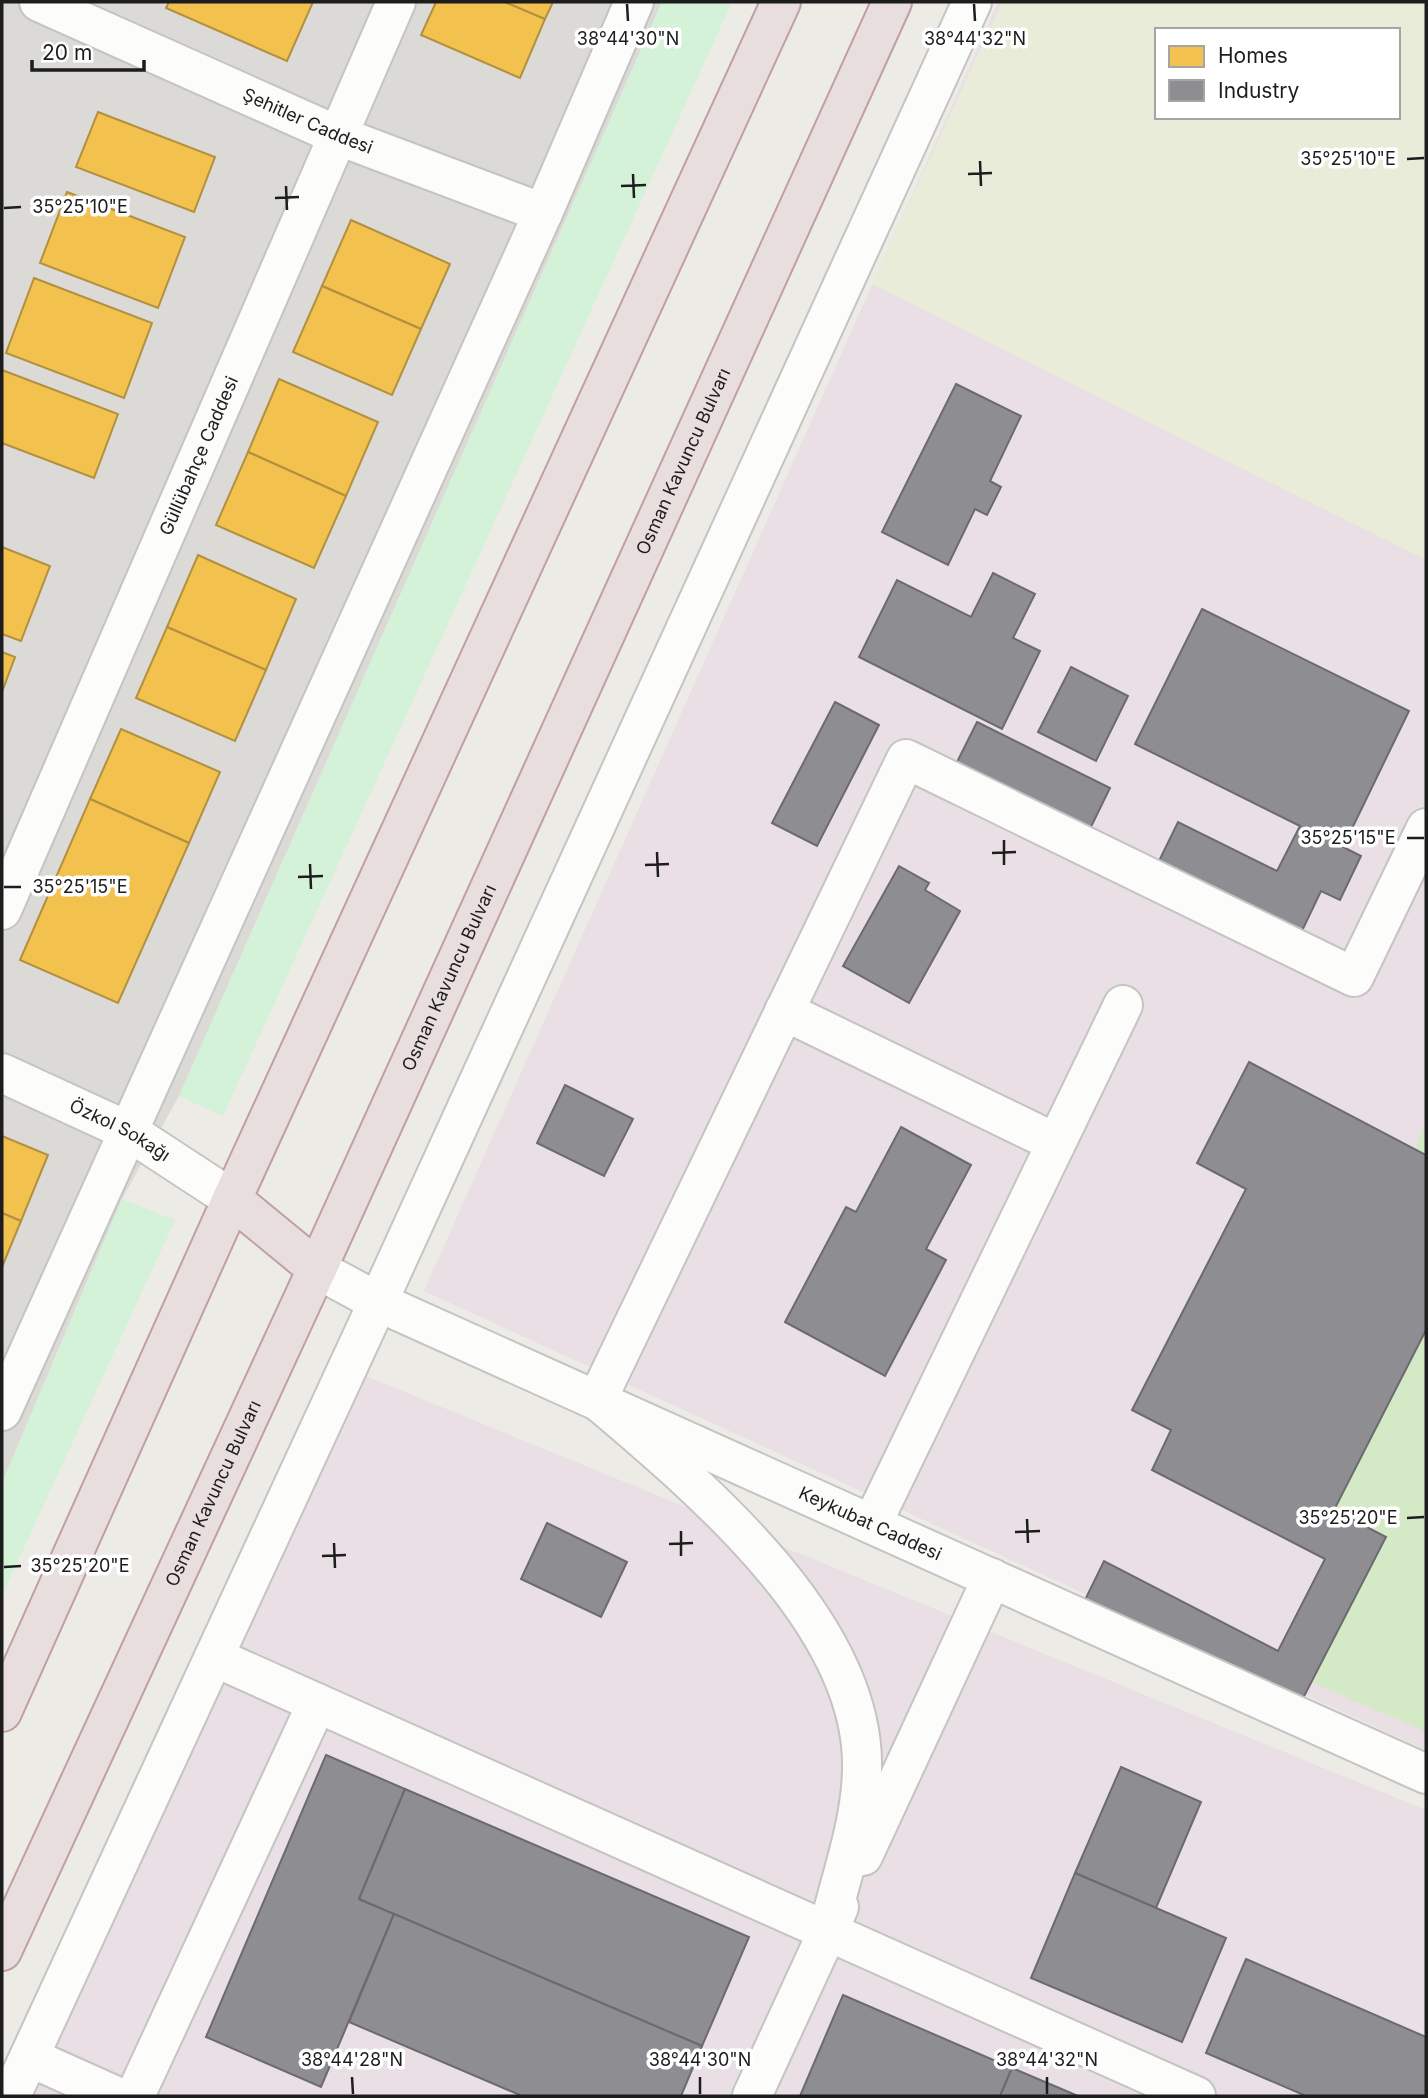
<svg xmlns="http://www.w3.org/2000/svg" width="1428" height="2098" font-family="Inter,sans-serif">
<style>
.residential{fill:#dbdad7}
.industrial{fill:#e9dfe4;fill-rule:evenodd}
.farmland{fill:#e9ecd9;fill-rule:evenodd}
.grass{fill:#d4e9c6}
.park{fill:#d4f2d8}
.homes{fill:#f2c14e;stroke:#b2903f;stroke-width:2}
.industry{fill:#8d8d92;stroke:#6b6b6f;stroke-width:2}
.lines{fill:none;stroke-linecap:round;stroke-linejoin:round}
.minor-casing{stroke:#c4c4c2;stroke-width:42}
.highway-casing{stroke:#c09fa3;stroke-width:42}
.minor{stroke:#fcfcfb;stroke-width:38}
.highway{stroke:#e9dede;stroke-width:38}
.ticks{fill:none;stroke:#1d1d1d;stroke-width:2.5}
.labels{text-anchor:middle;stroke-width:7;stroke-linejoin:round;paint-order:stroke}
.street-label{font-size:18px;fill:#1d1d1d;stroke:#fff}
.ticks-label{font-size:18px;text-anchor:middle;fill:#1d1d1d;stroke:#fff;stroke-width:7;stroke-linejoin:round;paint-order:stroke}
</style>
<rect width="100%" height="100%" fill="#ecebe6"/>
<!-- residential -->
<polygon class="residential" points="2,2 662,2 179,1096 122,1199 2,1483"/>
<!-- industrial -->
<g class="industrial">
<path d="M998,2H1426V1750L424,1291ZM1157,30H1398V117H1157Z"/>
<polygon points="329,1361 1426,1810 1426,2096 2,2096"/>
</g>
<!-- farmland -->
<path class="farmland" d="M1002,2H1426V560L872,284ZM1157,30H1398V117H1157Z"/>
<!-- grass -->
<g class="grass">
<polygon points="1426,1122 1426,1155 1415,1149"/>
<polygon points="1426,1330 1426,1732 1311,1682 1386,1537 1334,1510"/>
</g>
<!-- park -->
<g class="park">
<polygon points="662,2 732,2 223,1116 179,1096"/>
<polygon points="122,1199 175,1220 2,1595 2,1483"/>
</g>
<!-- homes -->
<g class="homes">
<polygon points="169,2 313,2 287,61 166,8"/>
<polygon points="436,2 505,2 545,19 520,78 421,35"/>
<polygon points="505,2 553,2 545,19"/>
<polygon points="98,112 215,157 194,212 76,167"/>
<polygon points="67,192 185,237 158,308 40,263"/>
<polygon points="351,220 450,264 421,329 322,286"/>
<polygon points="34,278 152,323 124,398 6,353"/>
<polygon points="322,286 421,329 392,395 293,352"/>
<polygon points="2,370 118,414 94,478 2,443"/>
<polygon points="279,379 378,422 346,496 248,452"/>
<polygon points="248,452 346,496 314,568 216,525"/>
<polygon points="2,547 50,566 21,641 2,634"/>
<polygon points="198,555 296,599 266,670 167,627"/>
<polygon points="167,627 266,670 235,741 136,698"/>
<polygon points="2,652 15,657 2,692"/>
<polygon points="121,729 220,772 189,843 90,799"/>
<polygon points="90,799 189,843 118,1003 20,960"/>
<polygon points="2,1136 48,1155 21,1221 2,1213"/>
<polygon points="2,1213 21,1221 2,1267"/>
</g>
<!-- industry -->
<g class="industry">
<polygon points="956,384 1021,416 990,481 1001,487 987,515 975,509 948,565 882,532"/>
<polygon points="993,573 1035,594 1013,638 1040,651 1002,729 859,657 897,580 971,617"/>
<polygon points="1202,609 1409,711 1343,847 1361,856 1340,900 1321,891 1301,933 1158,863 1178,822 1277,871 1300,826 1135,744"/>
<polygon points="1071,667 1128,696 1096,761 1038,732"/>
<polygon points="835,702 879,725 817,846 772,823"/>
<polygon points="977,722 1110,788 1087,835 954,768"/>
<polygon points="899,866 929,883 925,890 960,911 909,1003 843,966"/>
<polygon points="1249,1062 1426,1155 1426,1330 1334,1510 1386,1537 1296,1712 1084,1602 1104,1561 1278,1651 1325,1559 1152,1470 1171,1430 1132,1410 1246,1189 1197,1163"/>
<polygon points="565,1085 633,1119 604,1176 537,1143"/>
<polygon points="901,1127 971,1165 926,1249 946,1260 885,1376 785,1322 846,1207 856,1212"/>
<polygon points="547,1523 627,1562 601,1617 521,1579"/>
<polygon points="326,1755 405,1789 359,1899 394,1914 321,2087 206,2037"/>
<polygon points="1121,1767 1201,1802 1156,1908 1075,1873"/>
<polygon points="405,1789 749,1937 702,2046 359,1899"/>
<polygon points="1075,1873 1226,1938 1182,2042 1031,1978"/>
<polygon points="394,1914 702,2046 681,2096 522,2096 349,2022"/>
<polygon points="1246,1959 1426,2037 1426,2096 1306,2096 1206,2053"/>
<polygon points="843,1995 1012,2068 1000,2096 800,2096"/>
<polygon points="1012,2068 1078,2096 1000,2096"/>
</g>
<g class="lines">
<!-- minor casing -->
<g class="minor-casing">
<g id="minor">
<path id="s1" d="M39,2L339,136L543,213"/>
<path id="s2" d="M2,910L396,2"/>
<polyline points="784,1011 1056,1143"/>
<path id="s3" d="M2,1073L128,1131L232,1199"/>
<path id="s4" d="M317,1269L378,1302L1426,1774"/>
<polyline points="2,1411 543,213 634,2"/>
<polyline points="872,1524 1123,1005"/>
<polyline points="214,1657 1196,2096"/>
<polyline points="863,1856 992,1578"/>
<path d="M828,1931C840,1879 861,1824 862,1770C866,1624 699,1487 597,1400L906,759L1354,977L1426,828"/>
<polyline points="29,2057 116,2096"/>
<polyline points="11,2096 378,1302 972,2"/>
<polyline points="135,2096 317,1703"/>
<polyline points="752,2096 839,1907"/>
</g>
</g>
<!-- highway casing -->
<g class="highway-casing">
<g id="highway">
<polyline points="232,1199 317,1269"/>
<polyline points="2,1712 232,1199 781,2"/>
<path id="s5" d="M2,1951L317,1269L892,2"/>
</g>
</g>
<!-- minor -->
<use href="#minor" class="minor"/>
<!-- highway -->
<use href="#highway" class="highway"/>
</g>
<!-- ticks -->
<path class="ticks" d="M627,4L628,21M974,4L975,21M1407,159L1424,158M980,161L981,186M633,174L634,198M968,174L992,173M286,186L287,210M621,186L646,185M275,198L299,197M4,208L21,207M1407,838H1424M1004,840V865M657,852L658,877M992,853L1016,852M310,864L311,889M645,865L669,864M298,877L323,876M4,887H21M1407,1518L1424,1517M1027,1519L1028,1543M681,1531V1556M1015,1532L1040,1531M334,1543L335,1568M669,1544L693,1543M322,1556L346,1555M4,1567L21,1566M352,2077L353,2094M700,2077V2094M1047,2077V2094"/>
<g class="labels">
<!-- street labels -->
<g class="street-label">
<text dy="6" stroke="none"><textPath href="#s1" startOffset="294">Şehitler Caddesi</textPath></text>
<text dy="6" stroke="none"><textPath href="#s2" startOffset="495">Güllübahçe Caddesi</textPath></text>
<text dy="6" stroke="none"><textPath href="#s5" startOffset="1638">Osman Kavuncu Bulvarı</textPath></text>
<text dy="6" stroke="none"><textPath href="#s5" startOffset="1071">Osman Kavuncu Bulvarı</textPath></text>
<text dy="6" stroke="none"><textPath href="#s3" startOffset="131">Özkol Sokağı</textPath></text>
<text dy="6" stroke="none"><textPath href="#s5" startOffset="504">Osman Kavuncu Bulvarı</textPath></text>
<text dy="6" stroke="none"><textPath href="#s4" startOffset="609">Keykubat Caddesi</textPath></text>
</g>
</g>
<g class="ticks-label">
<text x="628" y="45">38°44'30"N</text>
<text x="975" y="45">38°44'32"N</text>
<text x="1348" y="165">35°25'10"E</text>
<text x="80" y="213">35°25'10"E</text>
<text x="1348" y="844">35°25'15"E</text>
<text x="80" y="893">35°25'15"E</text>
<text x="1348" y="1524">35°25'20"E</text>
<text x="80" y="1572">35°25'20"E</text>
<text x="352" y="2066">38°44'28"N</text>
<text x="700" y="2066">38°44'30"N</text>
<text x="1047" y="2066">38°44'32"N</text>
</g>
<!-- border -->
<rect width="1428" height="2098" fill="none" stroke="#1d1d1d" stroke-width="7"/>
<!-- legend -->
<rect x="1155" y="28" width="245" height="91" fill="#ffffff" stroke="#a5a5a5" stroke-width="2"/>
<rect x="1169" y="46" width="35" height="21" fill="#f2c14e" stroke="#a5a5a5" stroke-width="2"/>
<text x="1218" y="63" font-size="21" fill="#1d1d1d">Homes</text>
<rect x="1169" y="80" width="35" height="21" fill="#8d8d92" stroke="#a5a5a5" stroke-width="2"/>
<text x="1218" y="98" font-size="21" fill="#1d1d1d">Industry</text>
<!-- scale -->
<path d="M32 60v10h112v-10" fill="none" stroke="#1d1d1d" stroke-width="3.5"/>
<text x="42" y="60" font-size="21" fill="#1d1d1d" stroke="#ffffff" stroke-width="5" paint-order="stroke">20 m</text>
</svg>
